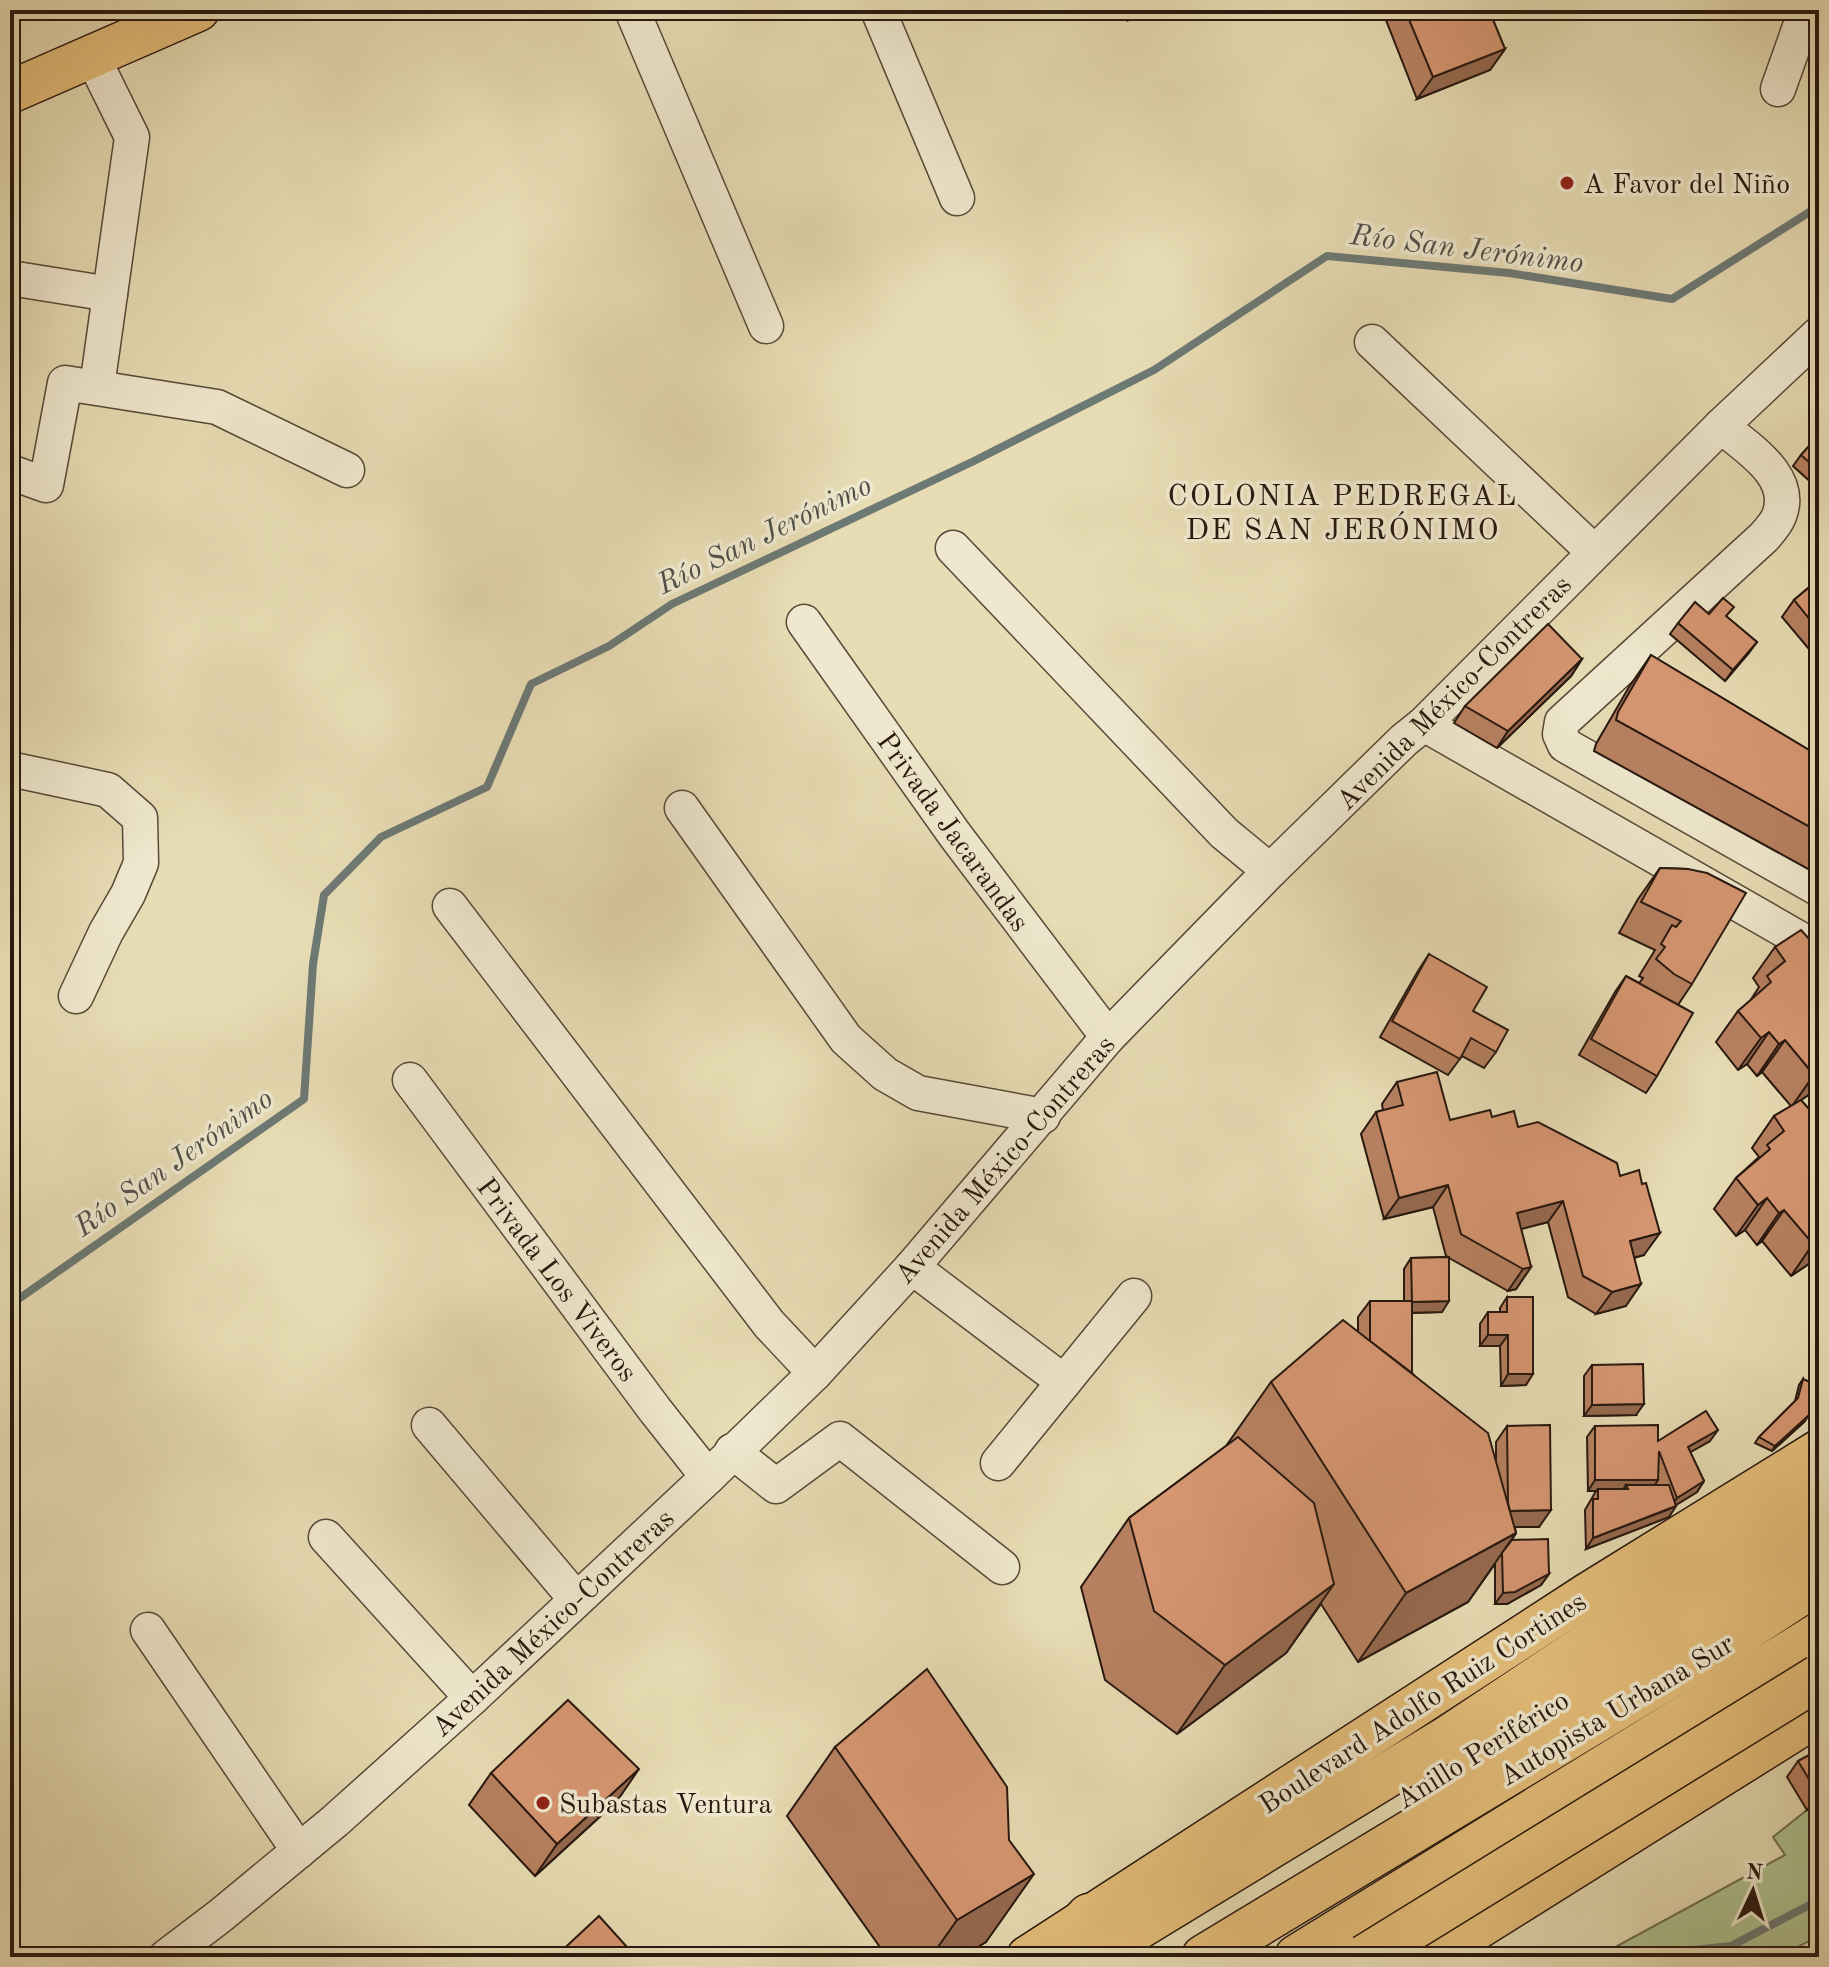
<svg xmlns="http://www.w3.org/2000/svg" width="1829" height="1967" font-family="'Old Standard TT',serif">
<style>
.green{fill:#afc292;stroke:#6c6d50;stroke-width:2}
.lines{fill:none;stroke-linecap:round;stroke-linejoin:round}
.stream{stroke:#6d7974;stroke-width:8}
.minor-casing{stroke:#584938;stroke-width:37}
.major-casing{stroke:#28180f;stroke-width:45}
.highway-casing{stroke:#28180f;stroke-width:47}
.minor{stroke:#efe8ce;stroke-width:34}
.major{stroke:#e4be7a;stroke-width:42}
.highway{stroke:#e4be7a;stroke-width:44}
.highway-bridge-casing{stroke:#28180f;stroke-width:47;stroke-linecap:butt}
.highway-bridge{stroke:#e4be7a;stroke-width:44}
.wall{fill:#b78161;stroke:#28180f;stroke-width:2}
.shaded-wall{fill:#95694f;stroke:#28180f;stroke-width:2}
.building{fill:#d59671;stroke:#28180f;stroke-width:2}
.poi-dot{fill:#8f2418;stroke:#efe8ce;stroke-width:3}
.labels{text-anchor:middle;stroke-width:7;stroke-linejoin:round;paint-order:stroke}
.poi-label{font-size:28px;fill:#28180f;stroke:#efe8ce;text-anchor:start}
.street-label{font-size:28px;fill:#28180f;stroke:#efe8ce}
.water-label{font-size:30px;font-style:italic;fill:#50504a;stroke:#efe8ce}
.neighbourhood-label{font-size:30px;letter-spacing:2px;fill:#28180f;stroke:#efe8ce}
</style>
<rect width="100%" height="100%" fill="#e7dcb4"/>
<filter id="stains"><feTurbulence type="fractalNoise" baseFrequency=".0025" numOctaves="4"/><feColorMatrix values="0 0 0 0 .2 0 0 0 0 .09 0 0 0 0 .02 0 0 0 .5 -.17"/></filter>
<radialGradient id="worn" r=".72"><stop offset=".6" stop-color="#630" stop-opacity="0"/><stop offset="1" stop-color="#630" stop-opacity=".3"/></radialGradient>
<!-- green -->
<polygon class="green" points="1819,1806 1819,1936 1778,1957 1597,1957 1785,1855 1773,1837 1807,1810"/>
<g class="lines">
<!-- stream -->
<g class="stream">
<polyline points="10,1305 304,1099 313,964 324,895 381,837 487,787 531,684 609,646 672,604 974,461 1154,370 1327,256 1509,273 1672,299 1819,206"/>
<polyline points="1659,1957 1674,1952 1731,1946 1819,1900"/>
</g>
<!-- minor casing -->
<g class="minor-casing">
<g id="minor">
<polyline points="632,10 766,326"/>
<polyline points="878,10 957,198"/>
<polyline points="92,56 132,137 97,387"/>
<polyline points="1778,89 1806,10"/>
<polyline points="10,278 110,294"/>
<polyline points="1372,342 1594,552"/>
<path d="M1721,426C1747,448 1795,476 1779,516C1776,524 1769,531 1764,537L1562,722L1560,734L1565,745L1819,889"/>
<polyline points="10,472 46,485 65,383 217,407 347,470"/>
<polyline points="953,548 1224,833 1270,871"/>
<polyline points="804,622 955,835 1108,1037"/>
<polyline points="1424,724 1819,950"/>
<polyline points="10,769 108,790 140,818 141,863 128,894 106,932 76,996"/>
<polyline points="682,808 846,1039 885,1074 918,1093 1043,1116"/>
<polyline points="450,906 769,1324 815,1373"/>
<polyline points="410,1080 655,1410 708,1477"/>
<polyline points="912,1267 1064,1382"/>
<polyline points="429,1425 576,1599"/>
<polyline points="732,1451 776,1486 840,1439 1002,1567"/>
<polyline points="998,1463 1134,1296"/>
<polyline points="326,1537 472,1698"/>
<polyline points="148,1630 299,1851"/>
<polyline points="166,1957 220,1916 335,1821 472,1698 708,1477 815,1373 912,1267 1108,1037 1270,871 1404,740 1424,724 1721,426 1819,334"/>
</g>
</g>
<!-- major casing -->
<g class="major-casing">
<g id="major">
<polyline points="10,92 198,10"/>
<polyline points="1028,1957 1588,1594 1819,1451"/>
<polyline points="1431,1957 1819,1714"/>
</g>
</g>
<!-- highway casing -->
<g class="highway-casing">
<g id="highway">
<polyline points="1470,1758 1819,1537"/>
<polyline points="1051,1957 1089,1916"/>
<polyline points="1089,1957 1448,1738 1819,1491"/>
<polyline points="1204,1957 1724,1643 1819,1581"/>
<polyline points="1297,1957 1819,1635"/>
</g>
</g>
<!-- minor -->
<use href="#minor" class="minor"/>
<!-- major -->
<use href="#major" class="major"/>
<!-- highway -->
<use href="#highway" class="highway"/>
<!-- highway-bridge casing -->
<g class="highway-bridge-casing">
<polyline id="highway-bridge" points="1365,1957 1819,1677"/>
</g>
<!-- highway-bridge -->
<use href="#highway-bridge" class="highway-bridge"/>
</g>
<!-- wall -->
<g class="wall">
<polygon points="1124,10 1152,10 1129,20"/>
<polygon points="1382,10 1489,10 1505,49 1490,70 1417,99"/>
<polygon points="1819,435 1819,478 1813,484 1793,466 1801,455"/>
<polygon points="1819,579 1819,661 1782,617 1794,600"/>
<polygon points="1709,614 1727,617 1757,642 1725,681 1670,634 1678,623"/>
<polygon points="1651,655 1819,756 1819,875 1594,751 1596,744 1629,687"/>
<polygon points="1582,659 1571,676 1497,748 1454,723 1465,706"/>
<polygon points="1660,868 1688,869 1692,984 1678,1005 1657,1076 1646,1093 1579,1055 1615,992 1626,976 1639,983 1643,978 1639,976 1655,950 1619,933 1638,899"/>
<polygon points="1775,947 1819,950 1819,1088 1801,1100 1819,1257 1791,1276 1762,1241 1757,1245 1745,1230 1736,1236 1714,1209 1736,1178 1759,1157 1752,1148 1774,1116 1791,1106 1762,1072 1757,1076 1747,1064 1738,1070 1716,1042 1738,1011 1750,1001 1759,987 1753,978"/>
<polygon points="1429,954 1473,1011 1496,1052 1484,1068 1462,1056 1448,1075 1380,1037 1418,971"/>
<polygon points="1397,1082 1450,1120 1492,1117 1518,1127 1620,1176 1644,1255 1634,1258 1626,1306 1596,1314 1568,1297 1548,1222 1521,1229 1531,1267 1516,1289 1508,1291 1449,1258 1442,1312 1412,1313 1412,1373 1496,1460 1496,1442 1507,1426 1539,1527 1515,1527 1516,1533 1512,1540 1549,1574 1541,1585 1507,1604 1495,1604 1495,1564 1468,1602 1358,1662 1321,1604 1286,1653 1177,1734 1105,1680 1081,1587 1129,1518 1226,1446 1271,1382 1358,1332 1358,1317 1370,1301 1404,1301 1404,1269 1411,1258 1448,1257 1446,1256 1433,1207 1384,1219 1361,1134 1376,1112 1383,1110 1382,1104"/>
<polygon points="1507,1297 1526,1385 1501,1386 1500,1346 1480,1346 1480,1324 1488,1312 1500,1312 1500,1308"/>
<polygon points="1592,1365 1636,1415 1584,1416 1584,1376"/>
<polygon points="1803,1379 1805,1421 1772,1451 1755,1443 1759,1437 1795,1401 1799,1385"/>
<polygon points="1595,1426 1658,1441 1710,1441 1690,1452 1704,1481 1697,1492 1676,1505 1669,1517 1586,1549 1585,1510 1596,1491 1588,1491 1587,1437"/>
<polygon points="835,1747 986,1942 961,1957 887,1957 787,1816"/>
<polygon points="1819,1750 1819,1806 1807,1810 1787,1777 1798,1761"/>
<polygon points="491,1773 617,1801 535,1876 469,1805"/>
</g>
<!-- shaded-wall -->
<g class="shaded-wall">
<polygon points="1136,10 1152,10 1129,20"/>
<polygon points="1505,49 1490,70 1417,99 1433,77"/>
<polygon points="1757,642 1749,653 1725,681 1733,670"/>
<polygon points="1582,659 1571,676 1497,748 1508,731"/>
<polygon points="1769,1032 1747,1064 1738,1070 1761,1038"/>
<polygon points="1785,1040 1762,1072 1757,1076 1779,1044"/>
<polygon points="1819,1071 1819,1088 1792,1106 1814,1075"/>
<polygon points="1448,1185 1433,1207 1384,1219 1399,1198"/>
<polygon points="1767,1198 1745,1230 1736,1236 1758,1205"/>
<polygon points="1563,1201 1548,1222 1502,1234 1517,1213"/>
<polygon points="1784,1210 1762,1241 1757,1245 1779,1213"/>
<polygon points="1660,1233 1644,1255 1614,1263 1630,1241"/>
<polygon points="1819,1240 1819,1257 1791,1276 1813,1244"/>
<polygon points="1531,1267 1516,1289 1508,1291 1523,1269"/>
<polygon points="1641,1284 1626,1306 1596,1314 1612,1292"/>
<polygon points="1449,1301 1442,1312 1404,1313 1412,1302"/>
<polygon points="1488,1335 1508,1335 1500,1346 1480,1346"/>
<polygon points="1508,1374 1533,1374 1526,1385 1501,1386"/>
<polygon points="1644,1404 1636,1415 1584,1416 1592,1405"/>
<polygon points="1809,1415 1805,1421 1772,1451 1775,1446"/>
<polygon points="1718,1430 1710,1441 1680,1458 1688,1447"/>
<polygon points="1595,1480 1658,1480 1651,1491 1628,1489 1626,1485 1622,1491 1598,1489 1596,1491 1588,1491"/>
<polygon points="1704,1481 1697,1492 1671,1508 1676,1506 1669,1517 1586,1549 1593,1538 1670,1509 1677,1498"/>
<polygon points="1551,1510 1539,1527 1496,1527 1508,1511"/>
<polygon points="1516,1533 1468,1602 1358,1662 1406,1593"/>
<polygon points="1549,1574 1541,1585 1507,1604 1495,1604 1503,1593"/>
<polygon points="1334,1584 1286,1653 1177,1734 1225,1665"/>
<polygon points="639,1769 617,1801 535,1876 557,1844"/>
<polygon points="1819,1794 1819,1806 1807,1810"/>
<polygon points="1034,1874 986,1942 961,1957 931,1957 957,1920"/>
</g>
<!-- building -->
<g class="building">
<polygon points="1405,10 1489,10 1505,49 1433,77"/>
<polygon points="1819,435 1819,471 1801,455"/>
<polygon points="1819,579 1819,631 1794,600"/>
<polygon points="1723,598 1734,607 1726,616 1757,642 1733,670 1678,623 1695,602 1709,614"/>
<polygon points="1548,624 1582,659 1508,731 1465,706"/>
<polygon points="1651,655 1819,756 1819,832 1616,720 1618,712"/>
<polygon points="1660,868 1688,869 1707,873 1746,893 1692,984 1674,974 1656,959 1665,947 1661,944 1672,925 1676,927 1681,921 1641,902"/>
<polygon points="1801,930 1819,950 1819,1071 1814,1075 1785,1040 1779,1044 1769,1032 1761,1038 1738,1011 1771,982 1767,976 1785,961 1775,947"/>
<polygon points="1429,954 1487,987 1473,1011 1508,1030 1496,1052 1471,1038 1460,1059 1392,1021"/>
<polygon points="1626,976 1693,1013 1657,1076 1591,1039"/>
<polygon points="1437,1072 1450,1120 1490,1110 1492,1117 1514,1111 1518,1127 1538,1122 1617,1163 1620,1176 1639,1170 1642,1184 1646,1183 1660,1233 1630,1241 1641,1284 1612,1292 1583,1276 1563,1201 1517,1213 1531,1267 1523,1269 1461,1234 1448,1185 1399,1198 1376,1112 1403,1105 1397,1082"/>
<polygon points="1801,1100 1819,1120 1819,1240 1813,1244 1784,1210 1779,1213 1767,1198 1758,1205 1736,1178 1770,1149 1767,1145 1784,1131 1774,1116"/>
<polygon points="1449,1257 1449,1301 1412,1302 1411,1258"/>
<polygon points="1507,1297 1533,1297 1533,1374 1508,1374 1508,1335 1488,1335 1488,1312 1507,1312"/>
<polygon points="1370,1301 1412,1301 1412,1373 1370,1341"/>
<polygon points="1343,1320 1488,1433 1516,1533 1406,1593 1271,1382"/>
<polygon points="1643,1364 1644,1404 1592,1405 1592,1365"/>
<polygon points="1803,1379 1819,1386 1819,1391 1809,1415 1775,1446 1759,1437 1798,1398"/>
<polygon points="1706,1411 1718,1430 1688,1447 1704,1481 1677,1498 1659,1451 1658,1480 1595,1480 1595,1426 1658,1425 1658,1441"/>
<polygon points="1550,1425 1551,1510 1510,1511 1508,1503 1507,1426"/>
<polygon points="1238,1437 1314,1503 1334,1584 1225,1665 1154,1611 1129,1518"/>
<polygon points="1626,1485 1669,1485 1676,1506 1593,1538 1593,1499 1598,1499 1598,1489 1628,1489"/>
<polygon points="1548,1539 1549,1574 1515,1592 1503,1593 1502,1553 1512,1540"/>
<polygon points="927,1669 1007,1787 1009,1840 1034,1874 957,1920 835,1747"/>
<polygon points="568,1700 639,1769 557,1844 491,1773"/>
<polygon points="1819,1750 1819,1794 1818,1794 1798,1761"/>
<polygon points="599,1916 636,1957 555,1957"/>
</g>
<!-- markers -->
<g class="poi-dot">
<circle cx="1567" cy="183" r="8"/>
<circle cx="543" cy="1803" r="8"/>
</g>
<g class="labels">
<!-- poi labels -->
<g class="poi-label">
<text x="1583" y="193">A Favor del Niño</text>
<text x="559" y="1813">Subastas Ventura</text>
</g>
<!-- street labels -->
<g class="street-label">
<text transform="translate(1453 692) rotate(-45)" y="10">Avenida México-Contreras</text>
<text transform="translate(954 831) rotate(54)" y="10">Privada Jacarandas</text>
<text transform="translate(1004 1159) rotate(-49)" y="10">Avenida México-Contreras</text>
<text transform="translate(558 1279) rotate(53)" y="10">Privada Los Viveros</text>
<text transform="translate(552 1622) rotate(-43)" y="10">Avenida México-Contreras</text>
<text transform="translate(1422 1702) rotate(-33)" y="10">Boulevard Adolfo Ruiz Cortines</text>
<text transform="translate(1616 1709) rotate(-31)" y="10">Autopista Urbana Sur</text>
<text transform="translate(1482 1749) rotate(-32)" y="10">Anillo Periférico</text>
</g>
<!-- water labels -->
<g class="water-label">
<text transform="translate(1467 248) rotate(7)" y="10">Río San Jerónimo</text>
<text transform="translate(764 534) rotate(-26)" y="10">Río San Jerónimo</text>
<text transform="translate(173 1162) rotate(-35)" y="10">Río San Jerónimo</text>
</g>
<!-- neighbourhood labels -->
<g class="neighbourhood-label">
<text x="1343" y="505">COLONIA PEDREGAL<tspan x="1343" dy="34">DE SAN JERÓNIMO</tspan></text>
</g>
</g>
<!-- margin -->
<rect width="1829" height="1967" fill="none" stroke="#e7dcb4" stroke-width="40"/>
<rect x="12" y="12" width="1805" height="1943" fill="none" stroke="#28180f" stroke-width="4"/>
<rect x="20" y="20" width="1789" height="1927" fill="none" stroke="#28180f" stroke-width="2"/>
<!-- north arrow -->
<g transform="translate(1753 1891) rotate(4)" stroke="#efe8ce" stroke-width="6" paint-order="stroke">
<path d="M0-6L14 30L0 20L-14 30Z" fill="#28180f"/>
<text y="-12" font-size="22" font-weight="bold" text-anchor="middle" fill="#28180f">N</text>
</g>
<rect width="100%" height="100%" filter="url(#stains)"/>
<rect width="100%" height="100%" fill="url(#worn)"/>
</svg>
